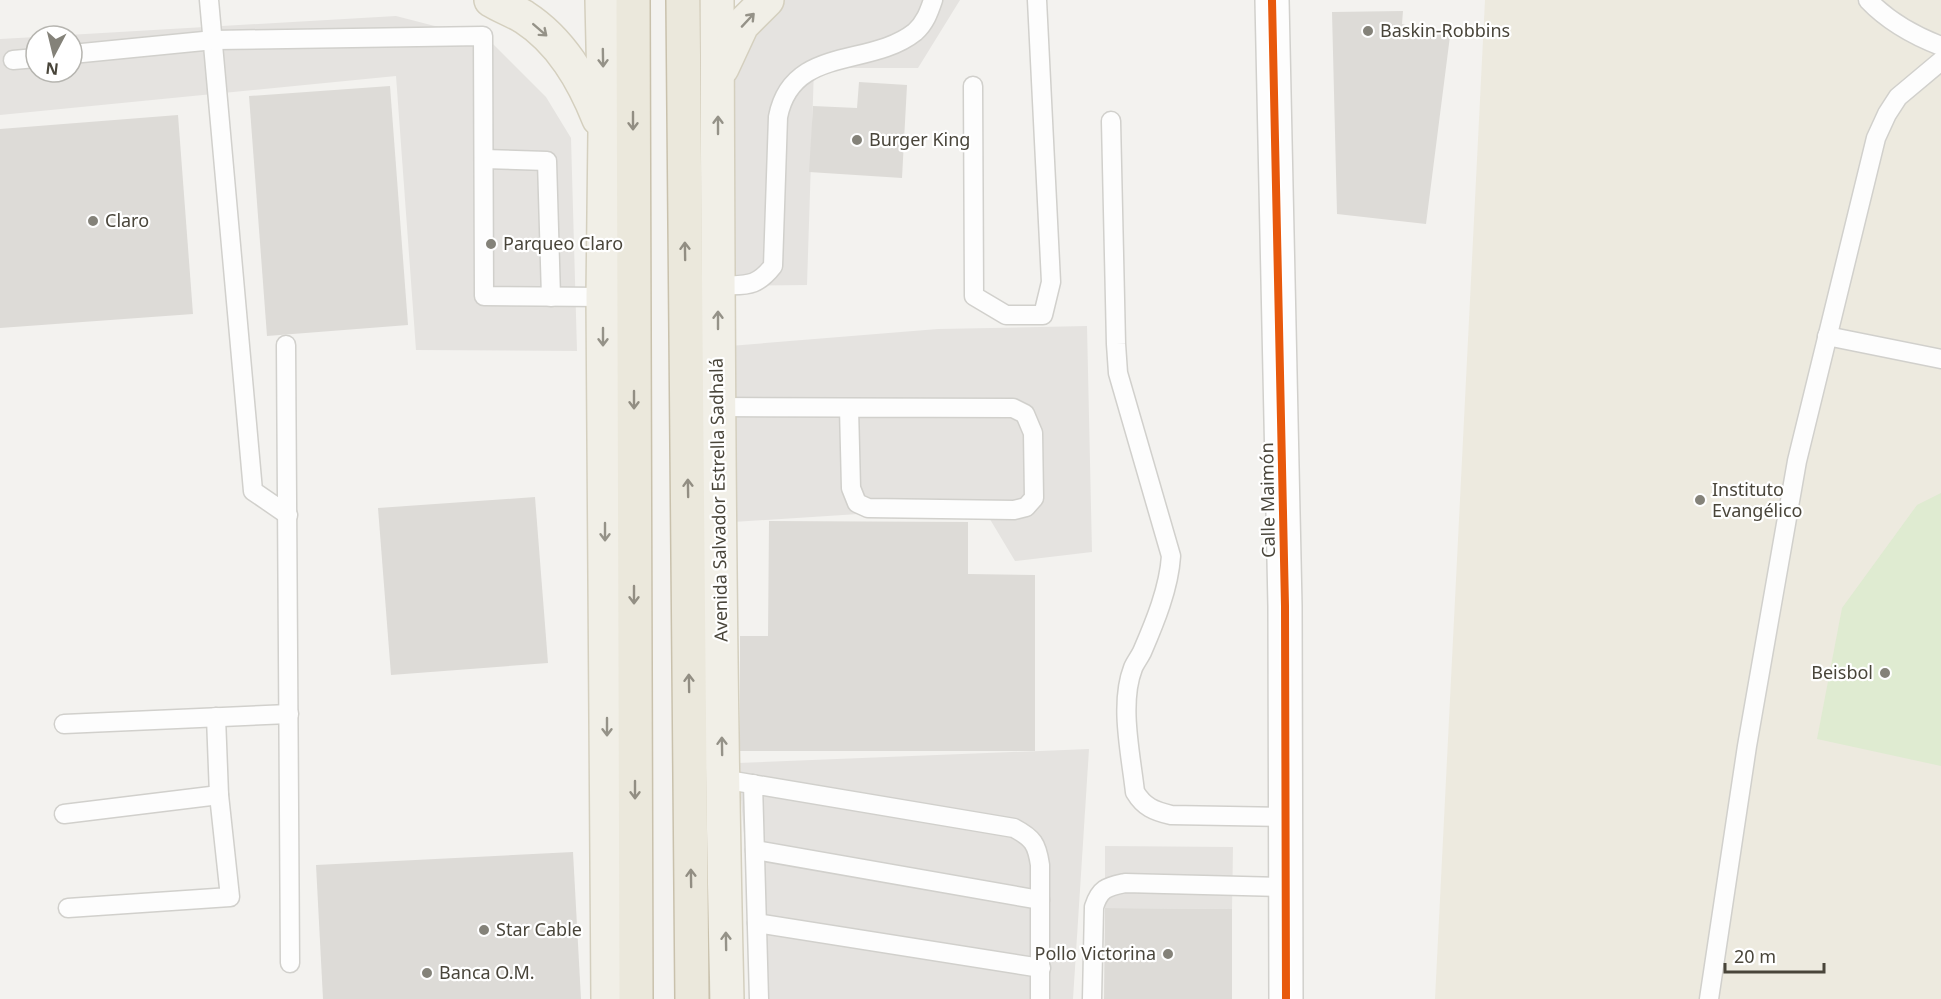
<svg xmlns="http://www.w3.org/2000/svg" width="1941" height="999" font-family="'Noto Sans',sans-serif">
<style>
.education{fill:#edeadf}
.green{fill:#dfebd1}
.parking{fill:#e5e3e0}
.building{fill:#dddbd7}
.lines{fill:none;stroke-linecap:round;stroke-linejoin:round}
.lane-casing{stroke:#d1d0cc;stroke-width:21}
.street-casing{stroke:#d1d0cc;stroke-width:36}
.primary-casing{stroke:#d4cfbe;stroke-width:36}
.highway-casing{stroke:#c9c1ac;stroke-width:36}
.lane{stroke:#fdfdfd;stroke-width:18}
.street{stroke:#fdfdfd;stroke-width:33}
.primary{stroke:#f1efe7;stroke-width:33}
.highway{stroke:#ebe8dc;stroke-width:33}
.cycleway-casing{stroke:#fff;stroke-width:11}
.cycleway{stroke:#e8590c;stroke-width:8}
.oneway{stroke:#959288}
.oneway2{stroke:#928e83}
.poi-dot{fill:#848279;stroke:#fff;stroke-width:2}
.labels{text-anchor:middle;stroke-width:4.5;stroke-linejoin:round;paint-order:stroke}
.poi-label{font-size:18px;fill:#49453a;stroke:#fff;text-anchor:start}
.street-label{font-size:18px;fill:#49453a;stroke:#fff}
</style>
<rect width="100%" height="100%" fill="#f3f2ef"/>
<!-- education -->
<polygon class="education" points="1485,0 1941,0 1941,999 1435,999"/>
<!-- green -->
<polygon class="green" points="1941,493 1941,766 1817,739 1842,608 1917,505"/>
<!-- parking -->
<g class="parking">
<polygon points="776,0 960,0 918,68 814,68 807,285 718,286 718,81"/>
<polygon points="396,16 489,40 546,97 571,138 577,351 416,350 396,76 0,115 0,39 36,37 36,72 72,72 72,36 51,36"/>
<polygon points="1087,326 1092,552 1015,561 982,506 733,522 717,347 938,329"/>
<polygon points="1089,749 1073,999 758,999 738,763"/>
<polygon points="1105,846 1233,847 1232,909 1105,908"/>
</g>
<!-- building -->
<g class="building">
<polygon points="1403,11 1402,24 1450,36 1426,224 1337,214 1332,12"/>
<polygon points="859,82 907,85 902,178 809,172 813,106 857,108"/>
<polygon points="390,86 408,325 267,336 249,96"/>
<polygon points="178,115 193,314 0,328 0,129"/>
<polygon points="535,497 548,663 391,675 378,508"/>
<polygon points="769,521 968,522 968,574 1035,575 1035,751 740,751 740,636 768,636"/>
<polygon points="573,852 581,999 323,999 316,865"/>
<polygon points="1105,908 1232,909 1232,999 1104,999"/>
</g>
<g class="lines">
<!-- lane casing -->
<g class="lane-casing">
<g id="lane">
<polyline points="209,0 253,491 288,515"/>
<path d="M1868,0C1887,20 1915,36 1941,46"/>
<polyline points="72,54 214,40 483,36 484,296 603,297"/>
<polyline points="13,60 36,58"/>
<polyline points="973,86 974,296 1006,315 1043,315 1051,282 1037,0"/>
<path d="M1111,121L1116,344L1118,373L1171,556C1169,588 1155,622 1142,652C1139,658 1135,663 1133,668C1119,704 1131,755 1135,792C1144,807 1154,811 1171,815L1285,817"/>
<polyline points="484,159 547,161 551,297"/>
<path d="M718,286C745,284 755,289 773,266L778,117C792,45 870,68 915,32C925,23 929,12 933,0"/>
<polyline points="1827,336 1941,359"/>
<polyline points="286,345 290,963"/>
<polyline points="718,407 1013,408 1025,414 1033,433 1034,498 1026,507 1014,510 868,508 857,503 851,488 849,408"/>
<polyline points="64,724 289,714"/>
<path d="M722,779L1014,828C1033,838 1037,844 1040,865V999"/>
<polyline points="753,784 759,999"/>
<polyline points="64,814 219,795"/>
<polyline points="755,850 1040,900"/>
<polyline points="68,908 230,897 219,795 216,717"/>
<polyline points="757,923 1041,968"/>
<path d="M1092,999L1094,907C1100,888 1107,887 1125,883L1285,887"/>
<polyline points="1709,999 1747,746 1797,461 1876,138 1887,114 1898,97 1941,61"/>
</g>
</g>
<!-- street casing -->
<g class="street-casing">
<polyline id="street" points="1272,0 1285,606 1286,999"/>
</g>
<!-- primary casing -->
<g class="primary-casing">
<g id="primary">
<path d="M491,0C501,6 514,11 524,17C561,41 583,79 599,119"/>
<polyline points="602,0 605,132 603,297 608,999"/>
<path d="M717,0C718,333 719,666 727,999"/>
<polyline points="722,68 742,25 767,0"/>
</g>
</g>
<!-- highway casing -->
<g class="highway-casing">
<g id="highway">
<polyline points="633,0 636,999"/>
<polyline points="683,0 692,999"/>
</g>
</g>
<!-- lane -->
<use href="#lane" class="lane"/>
<!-- street -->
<use href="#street" class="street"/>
<!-- primary -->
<use href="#primary" class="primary"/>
<!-- highway -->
<use href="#highway" class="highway"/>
<!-- cycleway casing -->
<g class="cycleway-casing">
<polyline id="cycleway" points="1272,0 1285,606 1286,999"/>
</g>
<!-- cycleway -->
<use href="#cycleway" class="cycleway"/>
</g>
<!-- one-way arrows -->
<defs><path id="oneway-shaft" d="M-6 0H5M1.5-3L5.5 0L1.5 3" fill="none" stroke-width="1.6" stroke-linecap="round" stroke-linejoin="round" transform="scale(1.5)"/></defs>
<g class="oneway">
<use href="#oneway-shaft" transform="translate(748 20) rotate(-47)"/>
<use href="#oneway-shaft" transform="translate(540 30) rotate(41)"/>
<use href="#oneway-shaft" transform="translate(603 58) rotate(89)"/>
<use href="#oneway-shaft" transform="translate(718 125) rotate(-90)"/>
<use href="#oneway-shaft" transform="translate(718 320) rotate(-90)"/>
<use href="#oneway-shaft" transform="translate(603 337) rotate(90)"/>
<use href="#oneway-shaft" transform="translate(605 532) rotate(90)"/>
<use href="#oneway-shaft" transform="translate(607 727) rotate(90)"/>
<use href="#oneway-shaft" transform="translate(722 746) rotate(-91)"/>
<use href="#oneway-shaft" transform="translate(726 941) rotate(-91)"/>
</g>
<g class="oneway2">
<use href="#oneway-shaft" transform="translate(633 121) rotate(90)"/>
<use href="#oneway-shaft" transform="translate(685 251) rotate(-91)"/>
<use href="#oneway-shaft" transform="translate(634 400) rotate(90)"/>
<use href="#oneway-shaft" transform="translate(688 488) rotate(-91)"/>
<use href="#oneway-shaft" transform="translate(634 595) rotate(90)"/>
<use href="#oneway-shaft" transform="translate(689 683) rotate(-91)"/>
<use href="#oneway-shaft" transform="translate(635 790) rotate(90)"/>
<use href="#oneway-shaft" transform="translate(691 878) rotate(-91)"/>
</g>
<!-- markers -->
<g class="poi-dot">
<circle cx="1368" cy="31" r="6"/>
<circle cx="857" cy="140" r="6"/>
<circle cx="93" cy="221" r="6"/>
<circle cx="491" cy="244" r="6"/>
<circle cx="1700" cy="500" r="6"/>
<circle cx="1885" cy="673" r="6"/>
<circle cx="484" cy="930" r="6"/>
<circle cx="1168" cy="954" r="6"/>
<circle cx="427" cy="973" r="6"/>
</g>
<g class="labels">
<!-- poi labels -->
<g class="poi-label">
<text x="1380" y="37">Baskin-Robbins</text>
<text x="869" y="146">Burger King</text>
<text x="105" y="227">Claro</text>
<text x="503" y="250">Parqueo Claro</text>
<text x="1712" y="496">Instituto<tspan x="1712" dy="21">Evangélico</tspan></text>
<text x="1873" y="679" text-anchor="end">Beisbol</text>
<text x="496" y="936">Star Cable</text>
<text x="1156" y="960" text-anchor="end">Pollo Victorina</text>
<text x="439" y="979">Banca O.M.</text>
</g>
<!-- street labels -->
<g class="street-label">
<text transform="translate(719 500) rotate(-91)" y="6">Avenida Salvador Estrella Sadhalá</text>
<text transform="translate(1268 500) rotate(-91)" y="6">Calle Maimón</text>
</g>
</g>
<!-- north arrow -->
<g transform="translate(54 54) rotate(187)"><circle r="28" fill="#ffffff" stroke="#b6b5b0" stroke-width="1.5"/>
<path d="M0-4.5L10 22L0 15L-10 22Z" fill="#848279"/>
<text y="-9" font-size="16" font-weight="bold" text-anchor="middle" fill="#49453a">N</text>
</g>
<!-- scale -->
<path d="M1725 963v9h99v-9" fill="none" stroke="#49453a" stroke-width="3"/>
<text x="1734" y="963" font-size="18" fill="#49453a" stroke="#ffffff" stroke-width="4.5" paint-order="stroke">20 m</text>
</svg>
